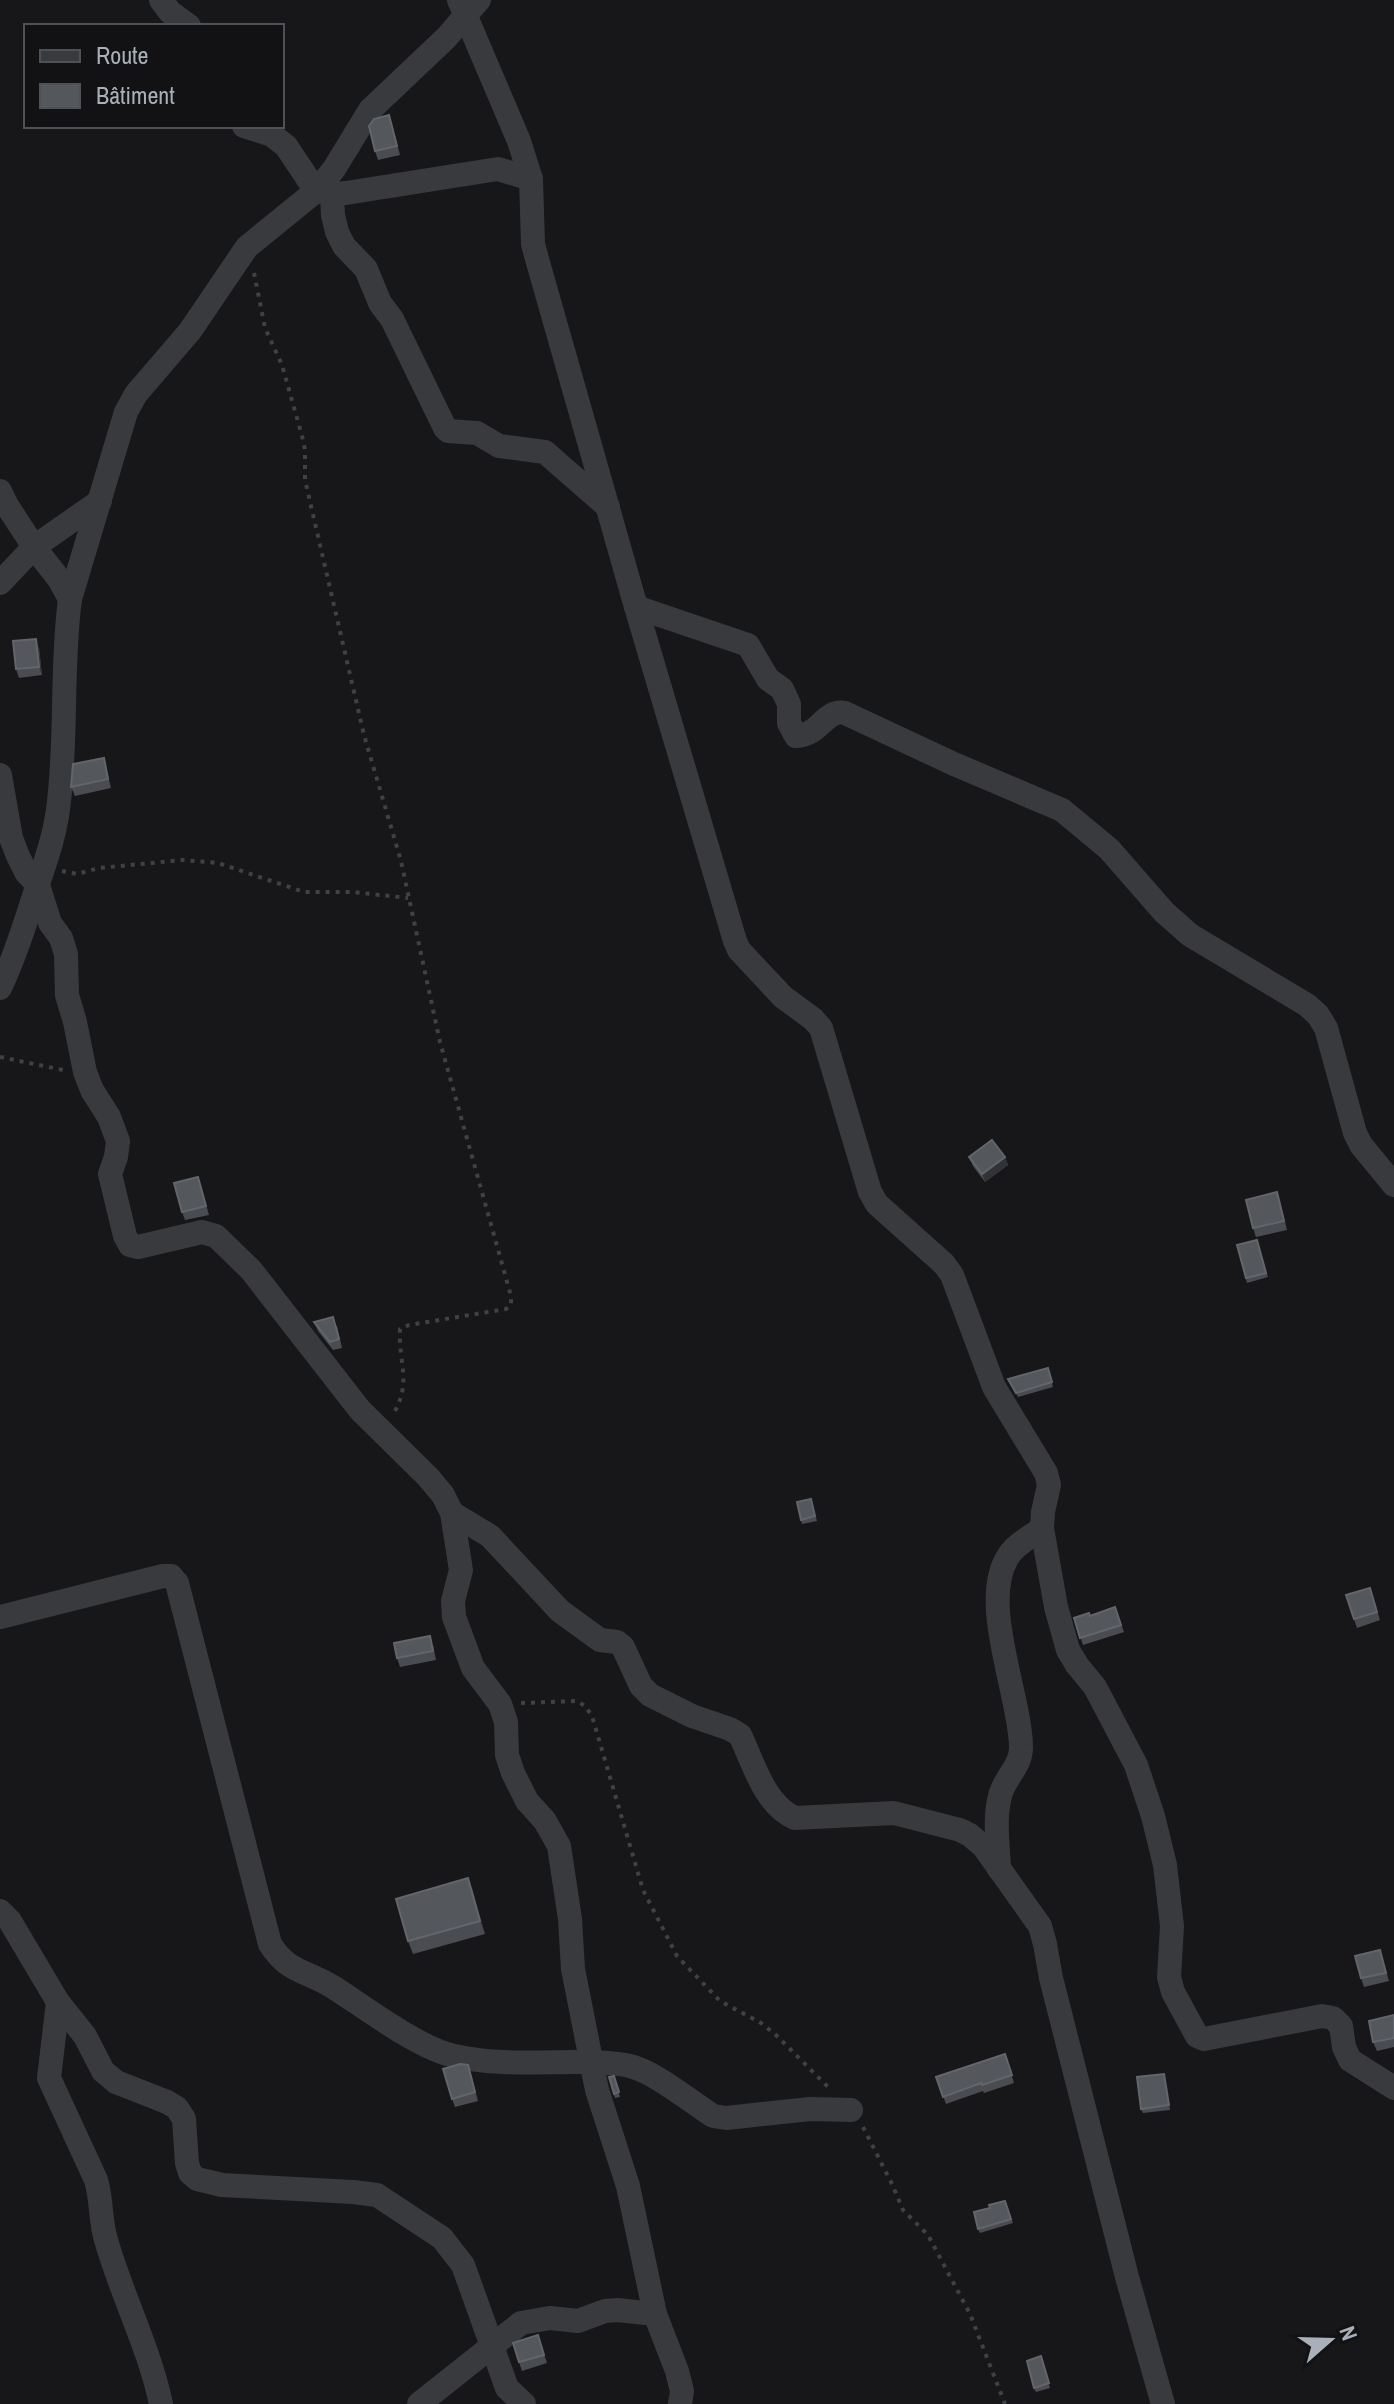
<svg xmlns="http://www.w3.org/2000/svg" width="1394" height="2404" font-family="'Archivo Narrow',sans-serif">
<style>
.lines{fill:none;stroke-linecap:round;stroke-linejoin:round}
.path{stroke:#3e4145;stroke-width:4;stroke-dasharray:4 6;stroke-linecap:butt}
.minor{stroke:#383a3e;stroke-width:24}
.wall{fill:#4a4c51}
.shaded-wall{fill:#313336}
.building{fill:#54575c;stroke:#62656b;stroke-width:2}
</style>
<rect width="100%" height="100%" fill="#171719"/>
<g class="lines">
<!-- path -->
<g class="path">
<path d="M254,273L265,328L282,365L302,436L305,450V480L364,735L401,861L440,1042L511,1296V1305L506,1309L409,1325L400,1329C398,1363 413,1383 392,1416"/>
<polyline points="62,871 77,874 99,868 183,860 218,863 304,892 353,892 408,898"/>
<polyline points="0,1057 63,1070"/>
<polyline points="521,1703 577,1701 585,1706 592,1716 643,1890 677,1956 720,2001 761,2023 776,2035 828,2087"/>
<polyline points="863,2127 892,2184 903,2210 928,2235 970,2314 1005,2404"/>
</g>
<!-- minor -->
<g class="minor">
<polyline points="161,0 170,12 189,26"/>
<polyline points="459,0 519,141 531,179 533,244 537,259 636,607 735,941 739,950 783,997 813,1019 821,1028 870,1192 877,1204 944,1264 952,1275 994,1387 1046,1473 1049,1485 1043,1512 1042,1528 1056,1607 1068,1650 1077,1665 1095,1687 1136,1765 1153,1816 1165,1865 1172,1926 1169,1977 1173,1992 1197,2036 1204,2039 1322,2016 1333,2018 1341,2026 1344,2047 1350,2060 1394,2088"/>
<polyline points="244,126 272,135 286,146 316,191 332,194 346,193 498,169 531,179"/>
<polyline points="332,194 333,215 337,232 344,246 366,269 380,303 392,319 445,428 448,431 477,433 499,446 545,452 608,507"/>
<polyline points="0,491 6,504 34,547 100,501"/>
<polyline points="0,583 34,547 59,579 70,599"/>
<path d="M636,607L748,645L768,679L782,689L789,704V723L796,736C821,735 824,709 845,713L954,764L1062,810L1109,849L1164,912L1190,935L1307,1005L1318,1015L1326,1028L1355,1133L1361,1145L1394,1185"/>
<polyline points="0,775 11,838 18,856 26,872 38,885 50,923 61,938 66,954 67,995 75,1022 85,1072 92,1090 109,1117 118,1141 116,1157 110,1174 125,1236 130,1245 138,1247 202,1232 216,1236 251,1270 360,1410 428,1477 443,1495 452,1513 461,1570 453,1601 454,1617 473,1668 500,1704 506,1722 507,1755 513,1773 527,1801 545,1821 559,1846 570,1919 573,1969 597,2090 628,2186 655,2314 677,2371 682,2391 680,2404"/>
<path d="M0,988C15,956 25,924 36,890C46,860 56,833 59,801C67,734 61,666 70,599L126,412L136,394L190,331L247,247L316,191L334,169L370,110L446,38L479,0"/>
<path d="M452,1513L490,1536L560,1611L600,1640L617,1642L623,1647L641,1686L650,1695L692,1716L730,1729L740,1735C754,1764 764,1804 795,1818L894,1813L960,1830L970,1835L984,1847L1040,1926L1045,1944L1051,1978L1127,2277L1163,2404"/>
<path d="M0,1617L163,1576H171L177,1583L270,1944C288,1973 306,1970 333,1987C366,2008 418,2048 454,2056C494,2065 536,2062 576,2062C593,2062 613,2062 630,2066C655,2072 691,2102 713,2116L726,2118L810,2109L851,2110"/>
<path d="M999,1869C998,1845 994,1818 1000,1796C1004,1778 1022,1766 1021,1746C1020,1694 978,1600 1009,1555C1016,1544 1032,1536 1042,1528"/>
<polyline points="0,1911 10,1921 58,2002 85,2036 103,2071 116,2082 167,2102 177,2108 184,2119 187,2163 190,2173 197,2179 222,2185 353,2192 377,2195 442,2238 463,2265 507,2388 524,2404"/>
<path d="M58,2002L49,2078L96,2180C102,2200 100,2221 106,2240C122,2296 149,2347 161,2404"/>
<polyline points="419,2404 521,2323 550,2318 578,2321 605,2311 617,2310 655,2314"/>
</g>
</g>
<!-- wall -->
<g class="wall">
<polygon points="392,124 400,155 378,160 375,151"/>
<polygon points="39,648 42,675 19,678 16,669"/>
<polygon points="104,758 111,788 75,796 71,787"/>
<polygon points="969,1157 1005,1157 1008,1165 985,1182 973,1166"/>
<polygon points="201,1186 209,1215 185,1220 182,1212"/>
<polygon points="1280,1201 1287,1230 1256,1237 1253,1228"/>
<polygon points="1257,1240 1268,1277 1247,1283 1237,1245"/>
<polygon points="314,1322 337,1326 342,1348 333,1350 318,1331"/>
<polygon points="1048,1368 1053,1387 1018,1397 1008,1379"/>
<polygon points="811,1499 817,1521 802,1524 801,1520"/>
<polygon points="1370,1588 1380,1620 1357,1628 1346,1595"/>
<polygon points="1115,1607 1124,1632 1083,1645 1074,1618 1090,1616"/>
<polygon points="433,1645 436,1660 400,1667 397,1658"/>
<polygon points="468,1878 485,1934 413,1954 408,1941"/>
<polygon points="1380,1950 1389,1981 1364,1987 1361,1978"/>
<polygon points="1394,2015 1394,2047 1377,2051 1373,2042"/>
<polygon points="1005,2054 1014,2083 984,2093 983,2091 946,2104 936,2077"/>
<polygon points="471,2074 478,2101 455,2107 452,2099"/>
<polygon points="1164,2074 1170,2110 1143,2113 1141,2109"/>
<polygon points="614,2076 620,2097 615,2098 609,2077"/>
<polygon points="1005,2201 1013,2223 980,2233 978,2229 990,2208"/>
<polygon points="538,2335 547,2363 522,2371 519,2362"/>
<polygon points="1041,2356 1050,2388 1036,2392 1034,2388"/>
</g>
<!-- shaded-wall -->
<g class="shaded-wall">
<polygon points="36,639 39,648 42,675 39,667"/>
<polygon points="1005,1157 1008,1165 985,1182 982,1174"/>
<polygon points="468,1878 473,1891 485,1934 480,1921"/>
</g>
<!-- building -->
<g class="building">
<polygon points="389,115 397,146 375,151 369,126 374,119"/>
<polygon points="36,639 39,667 16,669 13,641"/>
<polygon points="104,758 108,779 71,787 73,764"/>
<polygon points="992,1140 1005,1157 982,1174 969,1157"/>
<polygon points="198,1177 206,1206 182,1212 174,1183"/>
<polygon points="1277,1192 1284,1221 1253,1228 1246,1200"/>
<polygon points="1257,1240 1266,1273 1246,1278 1237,1245"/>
<polygon points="333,1317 339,1339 330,1342 314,1322"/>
<polygon points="1048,1368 1052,1382 1016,1393 1008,1379"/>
<polygon points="811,1499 815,1516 801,1520 797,1502"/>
<polygon points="1370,1588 1377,1612 1354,1619 1346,1595"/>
<polygon points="1115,1607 1121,1625 1080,1638 1074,1618 1089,1613 1090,1616"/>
<polygon points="430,1636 433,1651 397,1658 394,1643"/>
<polygon points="468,1878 480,1921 408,1941 396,1899"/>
<polygon points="1380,1950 1386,1973 1361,1978 1355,1956"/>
<polygon points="1394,2015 1394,2038 1373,2042 1369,2021"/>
<polygon points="1005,2054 1012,2075 982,2085 981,2083 943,2097 936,2077"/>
<polygon points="460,2064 468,2065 475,2092 452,2099 443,2069"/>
<polygon points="1164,2074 1169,2105 1141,2109 1137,2077"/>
<polygon points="614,2076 619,2092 614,2094 609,2077"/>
<polygon points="1005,2201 1011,2219 978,2229 974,2212 990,2208 989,2205"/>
<polygon points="538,2335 544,2355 519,2362 513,2343"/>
<polygon points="1041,2356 1049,2383 1034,2388 1027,2361"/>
</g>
<!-- legend -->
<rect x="24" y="24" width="260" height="104" fill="#121214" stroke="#4e5156" stroke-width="2"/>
<rect x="40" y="50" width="40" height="12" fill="#383a3e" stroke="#4e5156" stroke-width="2"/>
<text x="96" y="64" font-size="24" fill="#a9b0b9">Route</text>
<rect x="40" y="84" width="40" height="24" fill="#54575c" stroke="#4e5156" stroke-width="2"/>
<text x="96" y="104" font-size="24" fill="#a9b0b9">Bâtiment</text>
<!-- north arrow -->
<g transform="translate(1330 2340) rotate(70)" stroke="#121214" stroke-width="6" paint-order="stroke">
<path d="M0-6L14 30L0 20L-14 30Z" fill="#a9b0b9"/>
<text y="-12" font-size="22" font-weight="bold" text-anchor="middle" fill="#a9b0b9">N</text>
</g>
</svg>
